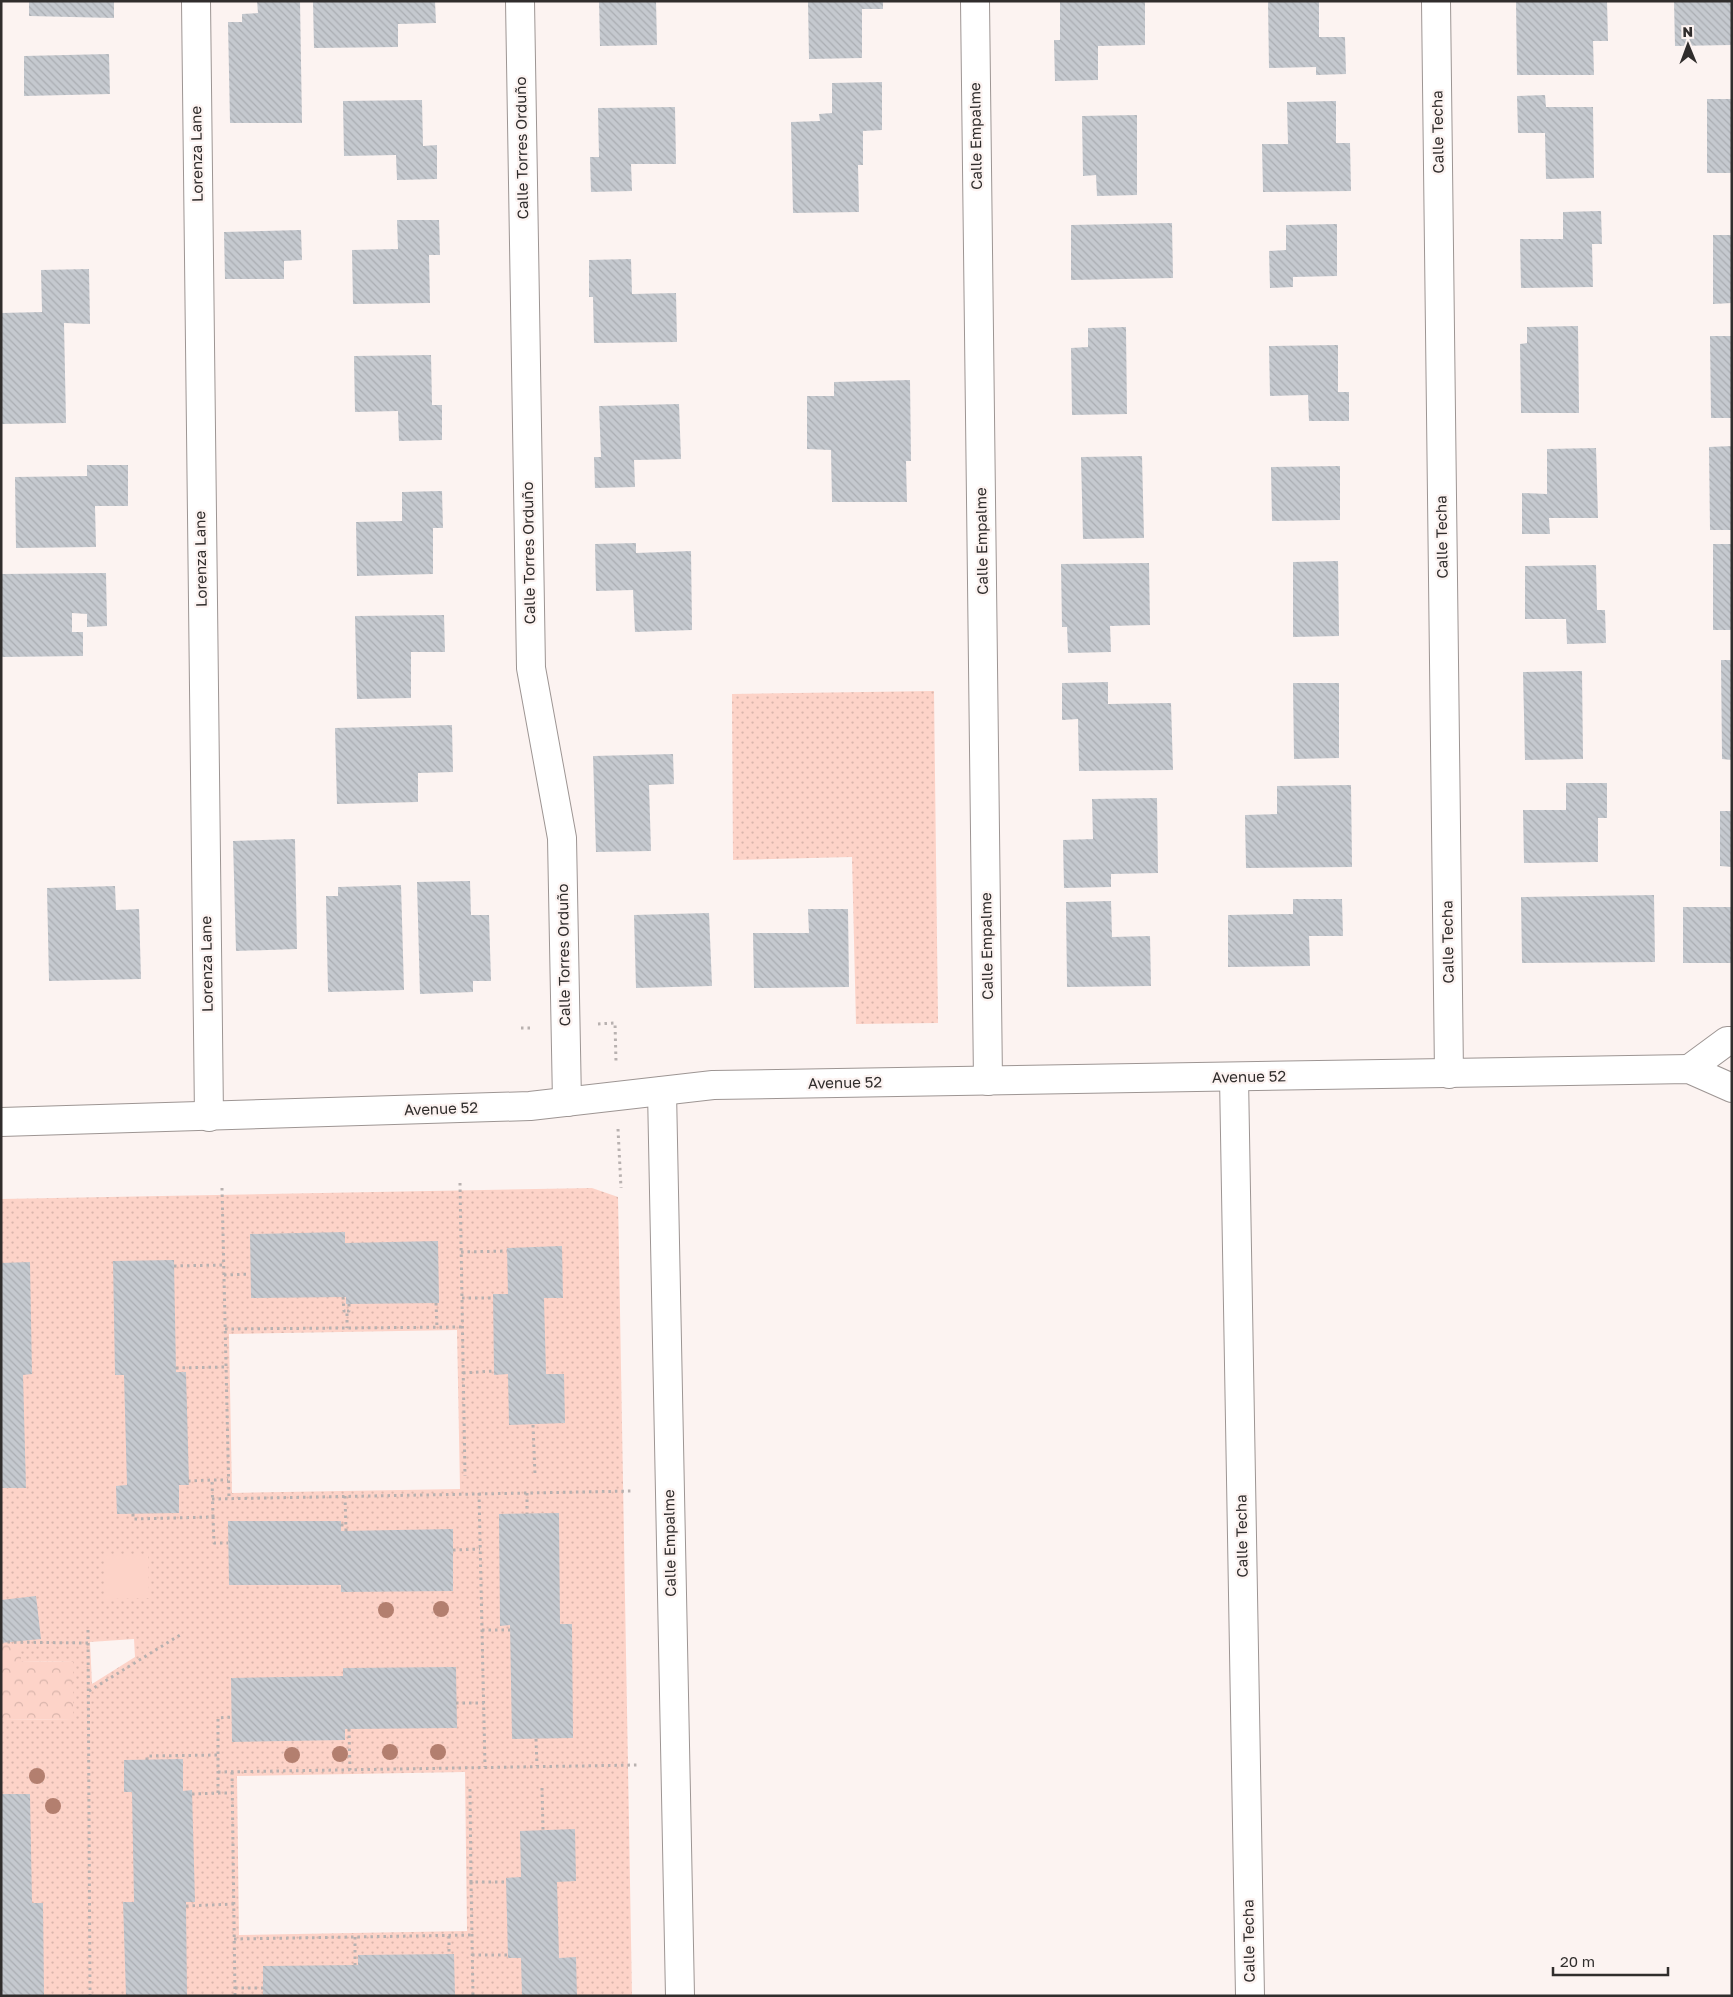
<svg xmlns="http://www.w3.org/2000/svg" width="1733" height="1997" font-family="'Golos Text',sans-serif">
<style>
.grass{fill:url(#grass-dots);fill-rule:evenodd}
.park{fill:url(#park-crowns)}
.garden{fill:#fdd3c8}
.building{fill:url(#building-back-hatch)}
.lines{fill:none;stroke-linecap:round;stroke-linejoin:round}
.street-casing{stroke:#9d9593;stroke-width:30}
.secondary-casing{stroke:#9d9593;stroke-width:30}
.path{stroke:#b8b1b0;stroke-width:3;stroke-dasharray:2.5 4;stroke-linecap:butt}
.street{stroke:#fff;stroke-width:28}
.secondary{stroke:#fff;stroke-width:28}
.tree{fill:#b37f6f}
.labels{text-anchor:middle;stroke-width:4.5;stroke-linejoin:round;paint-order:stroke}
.street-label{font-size:15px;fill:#302d2c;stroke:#fcf3f1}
</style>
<defs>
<pattern id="grass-dots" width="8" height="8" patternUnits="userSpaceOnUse" patternTransform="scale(1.25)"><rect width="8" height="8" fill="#fdd3c8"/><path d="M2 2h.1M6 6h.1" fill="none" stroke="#d9b5ac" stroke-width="1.8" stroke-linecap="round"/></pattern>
<pattern id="park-crowns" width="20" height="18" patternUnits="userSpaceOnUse" patternTransform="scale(1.25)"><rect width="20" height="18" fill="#fdd3c8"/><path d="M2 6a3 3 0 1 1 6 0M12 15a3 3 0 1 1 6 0" fill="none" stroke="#d9b5ac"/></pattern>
<pattern id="building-back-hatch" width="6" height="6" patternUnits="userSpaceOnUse" patternTransform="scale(1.25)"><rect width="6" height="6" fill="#c5c9cf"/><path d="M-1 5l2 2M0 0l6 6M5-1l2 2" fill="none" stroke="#aaadb2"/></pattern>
</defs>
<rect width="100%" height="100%" fill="#fcf3f1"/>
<!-- grass -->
<g class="grass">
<polygon points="934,691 938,1023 856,1024 852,857 733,860 732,694"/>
<path d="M592,1188L618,1197L632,1996H1V1719L73,1720V1662L21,1661V1644H1V1199ZM457,1330L460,1489L232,1493L229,1334ZM134,1639L135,1657L92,1684L90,1642ZM465,1772L467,1931L239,1935L237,1776Z"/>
</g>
<!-- park -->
<polygon class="park" points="1,1644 21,1644 21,1661 73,1662 73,1720 1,1719"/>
<!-- garden -->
<polygon class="garden" points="148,1555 149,1598 106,1599 106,1556"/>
<!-- building -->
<g class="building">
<polygon points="29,1 114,1 114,18 29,16"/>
<polygon points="257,1 300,1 302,123 230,123 228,22 242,22 242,14 258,13"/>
<polygon points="313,1 435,1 436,23 398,24 398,47 314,48"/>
<polygon points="599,1 656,1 657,45 600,46"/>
<polygon points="808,1 883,1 883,9 862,9 862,58 809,59"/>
<polygon points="1060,1 1145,1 1145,45 1098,46 1098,80 1055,81 1054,40 1060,40"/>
<polygon points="1268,1 1319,1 1319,37 1345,37 1346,74 1316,75 1316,67 1269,68"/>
<polygon points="1516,1 1607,1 1608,41 1593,41 1594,75 1517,75"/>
<polygon points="1674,1 1732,1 1732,45 1675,46"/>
<polygon points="109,54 110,94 24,96 24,56"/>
<polygon points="882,82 882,130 863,131 863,165 858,165 859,212 793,213 791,122 820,121 819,114 832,113 832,83"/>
<polygon points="1545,95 1546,107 1593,107 1594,178 1546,179 1545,133 1518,133 1517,96"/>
<rect x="1707" y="99" width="25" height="74"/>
<polygon points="422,100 423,146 437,145 437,179 397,180 396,155 344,156 343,101"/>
<polygon points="1336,101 1336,143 1350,143 1351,191 1263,192 1262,144 1288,144 1287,102"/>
<polygon points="675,107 676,164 631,164 632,191 591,192 590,157 599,157 598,108"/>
<polygon points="1137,115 1137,195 1097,196 1096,175 1083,176 1082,116"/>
<polygon points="1601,211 1602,244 1592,244 1593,287 1521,288 1520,239 1563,239 1563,212"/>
<polygon points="397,220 439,220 440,255 429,255 430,303 353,304 352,250 398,249"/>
<polygon points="1172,223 1173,278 1071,280 1071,225"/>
<polygon points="1337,224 1337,276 1293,277 1293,287 1270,288 1269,251 1286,250 1286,225"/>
<polygon points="301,230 302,260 284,261 284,279 225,279 224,232"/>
<polygon points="1713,235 1732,235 1732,303 1713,304"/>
<polygon points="631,259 632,294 676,293 677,342 594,343 593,297 589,297 589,260"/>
<polygon points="89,269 90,324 64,323 66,423 1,424 1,313 42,312 41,270"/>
<polygon points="1578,326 1579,413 1521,413 1520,344 1527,343 1527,327"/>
<polygon points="1126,327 1127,414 1072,415 1071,348 1088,347 1088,328"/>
<polygon points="1710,336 1732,336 1732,418 1711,418"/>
<polygon points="1338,345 1338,392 1349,392 1349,421 1309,421 1308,395 1270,396 1269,346"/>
<polygon points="431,355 432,405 442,405 442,440 399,441 398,411 355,412 354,356"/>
<polygon points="910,380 911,461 906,461 907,502 832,502 831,450 807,449 807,396 834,396 834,382"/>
<polygon points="679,404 681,459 634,460 635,487 595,488 594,457 601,457 599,406"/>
<polygon points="1732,446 1732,530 1710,530 1709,447"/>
<polygon points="1596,448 1598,518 1549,518 1550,534 1522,534 1522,493 1547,494 1547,449"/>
<polygon points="1142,456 1144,538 1083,539 1081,457"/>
<polygon points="87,465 128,465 128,506 95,506 96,547 16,548 15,477 87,476"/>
<polygon points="1340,466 1340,520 1272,521 1271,467"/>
<polygon points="442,491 443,528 433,528 433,574 357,576 356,522 402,521 402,492"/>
<polygon points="636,543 636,553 691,551 692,630 635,632 633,590 596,591 595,544"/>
<rect x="1713" y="544" width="19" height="86"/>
<polygon points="1338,561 1339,636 1293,637 1293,562"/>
<polygon points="1149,563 1150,625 1110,626 1111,652 1068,653 1067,627 1062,627 1061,564"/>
<polygon points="1596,565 1597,610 1605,610 1606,643 1567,644 1566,619 1525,619 1525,566"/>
<polygon points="106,573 107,626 87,627 87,614 72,613 72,632 83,632 83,656 1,657 1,574"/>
<polygon points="444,615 445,652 411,652 411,698 357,699 355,616"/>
<polygon points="1721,660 1732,660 1732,760 1722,759"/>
<polygon points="1582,671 1583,759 1525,760 1523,672"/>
<polygon points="1108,682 1108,704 1171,703 1173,770 1079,771 1078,719 1062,720 1062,683"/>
<polygon points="1293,683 1339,683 1339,758 1294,759"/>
<polygon points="452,725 453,772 418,773 418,802 337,804 335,728"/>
<polygon points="673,754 674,784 649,785 651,851 596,852 593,756"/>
<polygon points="1566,783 1607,783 1607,818 1598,818 1598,862 1524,863 1523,810 1566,810"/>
<polygon points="1351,785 1352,867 1246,868 1245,815 1277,814 1277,786"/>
<polygon points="1157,798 1158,873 1111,874 1111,887 1064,888 1063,840 1093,839 1092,799"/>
<polygon points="1720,811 1732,811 1732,867 1720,866"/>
<polygon points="295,839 297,949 236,951 233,841"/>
<polygon points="470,881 471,915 489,915 491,981 473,981 473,992 420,994 417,882"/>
<polygon points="401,885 404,990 328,992 326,896 338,896 338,887"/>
<polygon points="115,886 116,910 139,909 141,979 49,981 47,888"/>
<polygon points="1654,895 1655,962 1522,963 1521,897"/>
<polygon points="1293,899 1342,899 1343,936 1309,936 1310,966 1228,967 1228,915 1293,914"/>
<polygon points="1111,901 1112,937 1150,936 1151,986 1067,987 1066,902"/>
<rect x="1683" y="907" width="49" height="56"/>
<polygon points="808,909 848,909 849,987 754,988 753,933 809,933"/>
<polygon points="709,913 712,986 636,988 634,915"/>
<polygon points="345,1232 345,1243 438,1241 439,1303 346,1304 346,1297 251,1298 250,1234"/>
<polygon points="562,1246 563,1298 544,1298 546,1374 564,1374 565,1423 509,1425 508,1374 494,1375 493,1294 508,1294 507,1248"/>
<polygon points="174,1260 176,1372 186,1372 189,1485 179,1485 179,1513 117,1514 116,1486 127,1485 124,1375 115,1375 113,1261"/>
<polygon points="30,1262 32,1374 23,1375 26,1488 1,1488 1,1263"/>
<polygon points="559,1513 560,1624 572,1624 573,1738 512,1739 510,1625 500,1626 499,1514"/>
<polygon points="228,1521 341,1521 341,1531 453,1529 453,1591 341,1592 341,1585 229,1585"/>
<polygon points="36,1596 41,1639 1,1643 1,1600"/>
<polygon points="456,1667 457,1728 345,1729 345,1740 232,1742 231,1678 343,1676 343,1668"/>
<polygon points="183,1759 183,1791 192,1790 195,1902 186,1902 187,1996 126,1996 123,1902 134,1902 132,1792 124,1792 124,1760"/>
<polygon points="1,1794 30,1794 32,1903 43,1903 44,1996 1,1996"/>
<polygon points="575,1829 576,1881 557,1882 559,1958 576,1957 577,1996 522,1996 521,1958 508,1958 506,1878 521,1877 520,1831"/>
<polygon points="454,1954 455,1996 263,1996 263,1966 358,1965 358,1955"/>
</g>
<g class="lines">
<!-- street casing -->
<g class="street-casing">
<g id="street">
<polyline points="196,1 209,1117"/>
<polyline points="520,1 531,668 562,838 567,1102"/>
<polyline points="975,1 988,1081"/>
<polyline points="1436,1 1449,1074"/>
<polyline points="1234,1077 1250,1996"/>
<polyline points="662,1091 680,1996"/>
</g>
</g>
<!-- secondary casing -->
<g class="secondary-casing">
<g id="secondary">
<polyline points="1689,1069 1727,1041 1732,1041"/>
<polyline points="1,1122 530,1106 713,1085 1689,1069 1732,1088"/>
</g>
</g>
<!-- path -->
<g class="path">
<polyline points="598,1024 615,1023 616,1062"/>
<polyline points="521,1028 532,1028"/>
<polyline points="618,1129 621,1188"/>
<polyline points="460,1183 465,1476"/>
<polyline points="222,1188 229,1498"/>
<polyline points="461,1252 507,1251"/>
<polyline points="174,1266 224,1265"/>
<polyline points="224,1275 250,1274"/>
<polyline points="343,1297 344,1311 347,1311 347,1328"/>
<polyline points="462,1298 493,1298"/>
<polyline points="436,1303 437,1327"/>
<polyline points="347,1311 349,1311 349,1304"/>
<polyline points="225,1329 462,1327"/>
<polyline points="176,1368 226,1367"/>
<polyline points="463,1373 494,1371"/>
<polyline points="533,1425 535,1475"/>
<polyline points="188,1481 212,1480"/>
<polyline points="479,1493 485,1767"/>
<polyline points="527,1493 527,1514"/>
<polyline points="345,1496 346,1531"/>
<polyline points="212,1499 633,1491"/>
<polyline points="133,1514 133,1519 213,1517 214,1543 228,1543"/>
<polyline points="213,1517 212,1480 228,1480"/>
<polyline points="341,1525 346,1525"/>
<polyline points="453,1550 480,1549"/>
<polyline points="88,1630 90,1996"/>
<polyline points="482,1630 510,1630"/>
<polyline points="1,1642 88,1643"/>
<polyline points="89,1691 180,1635"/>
<polyline points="456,1703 484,1703"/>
<polyline points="349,1729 350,1770"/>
<polyline points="536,1739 537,1766"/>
<polyline points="147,1760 147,1756 218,1755"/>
<polyline points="218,1772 637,1765"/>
<polyline points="232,1772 235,1996"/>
<polyline points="542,1788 543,1830"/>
<polyline points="470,1789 471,1882 506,1882"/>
<polyline points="218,1793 232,1793"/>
<polyline points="192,1794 218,1793 218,1718 232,1717"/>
<polyline points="471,1882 473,1996"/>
<polyline points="186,1906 234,1904"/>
<polyline points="449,1936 449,1954"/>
<polyline points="355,1937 355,1965"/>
<polyline points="234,1939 472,1935"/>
<polyline points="472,1955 508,1955"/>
<polyline points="235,1988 263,1988"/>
</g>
<!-- street -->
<use href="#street" class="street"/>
<!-- secondary -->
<use href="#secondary" class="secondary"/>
</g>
<!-- trees -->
<g class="tree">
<circle cx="441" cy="1609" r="8"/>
<circle cx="386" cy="1610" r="8"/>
<circle cx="390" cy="1752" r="8"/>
<circle cx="438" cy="1752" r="8"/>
<circle cx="340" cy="1754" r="8"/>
<circle cx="292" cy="1755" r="8"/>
<circle cx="37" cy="1776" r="8"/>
<circle cx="53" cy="1806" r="8"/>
</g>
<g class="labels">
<!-- street labels -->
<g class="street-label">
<text transform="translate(1438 132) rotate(-91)" y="5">Calle Techa</text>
<text transform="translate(976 136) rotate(-91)" y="5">Calle Empalme</text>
<text transform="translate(522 148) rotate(-91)" y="5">Calle Torres Orduño</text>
<text transform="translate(197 154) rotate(-91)" y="5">Lorenza Lane</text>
<text transform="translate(1442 537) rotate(-91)" y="5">Calle Techa</text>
<text transform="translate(982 541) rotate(-91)" y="5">Calle Empalme</text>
<text transform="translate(529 553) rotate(-91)" y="5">Calle Torres Orduño</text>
<text transform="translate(201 559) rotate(-91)" y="5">Lorenza Lane</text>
<text transform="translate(1448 942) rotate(-91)" y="5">Calle Techa</text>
<text transform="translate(987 946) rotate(-91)" y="5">Calle Empalme</text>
<text transform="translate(564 955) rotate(-91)" y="5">Calle Torres Orduño</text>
<text transform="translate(207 964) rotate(-91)" y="5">Lorenza Lane</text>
<text transform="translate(1249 1077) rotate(-1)" y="5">Avenue 52</text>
<text transform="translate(845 1083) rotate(-1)" y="5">Avenue 52</text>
<text transform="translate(441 1109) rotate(-2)" y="5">Avenue 52</text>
<text transform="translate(1242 1536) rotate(-91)" y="5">Calle Techa</text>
<text transform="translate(670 1543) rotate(-91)" y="5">Calle Empalme</text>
<text transform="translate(1249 1941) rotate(-91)" y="5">Calle Techa</text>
</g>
</g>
<!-- border -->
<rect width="1733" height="1997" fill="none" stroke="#302d2c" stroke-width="5"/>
<!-- north arrow -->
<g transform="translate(1688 45) rotate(359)" stroke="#fcf3f1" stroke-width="4" paint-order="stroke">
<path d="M0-4L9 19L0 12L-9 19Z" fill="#302d2c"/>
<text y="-8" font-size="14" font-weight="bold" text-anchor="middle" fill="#302d2c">N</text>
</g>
<!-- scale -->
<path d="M1553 1967v8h115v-8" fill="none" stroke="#302d2c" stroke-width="2.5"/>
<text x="1560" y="1967" font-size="15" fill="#302d2c" stroke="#fcf3f1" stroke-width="4" paint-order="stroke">20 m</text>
</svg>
